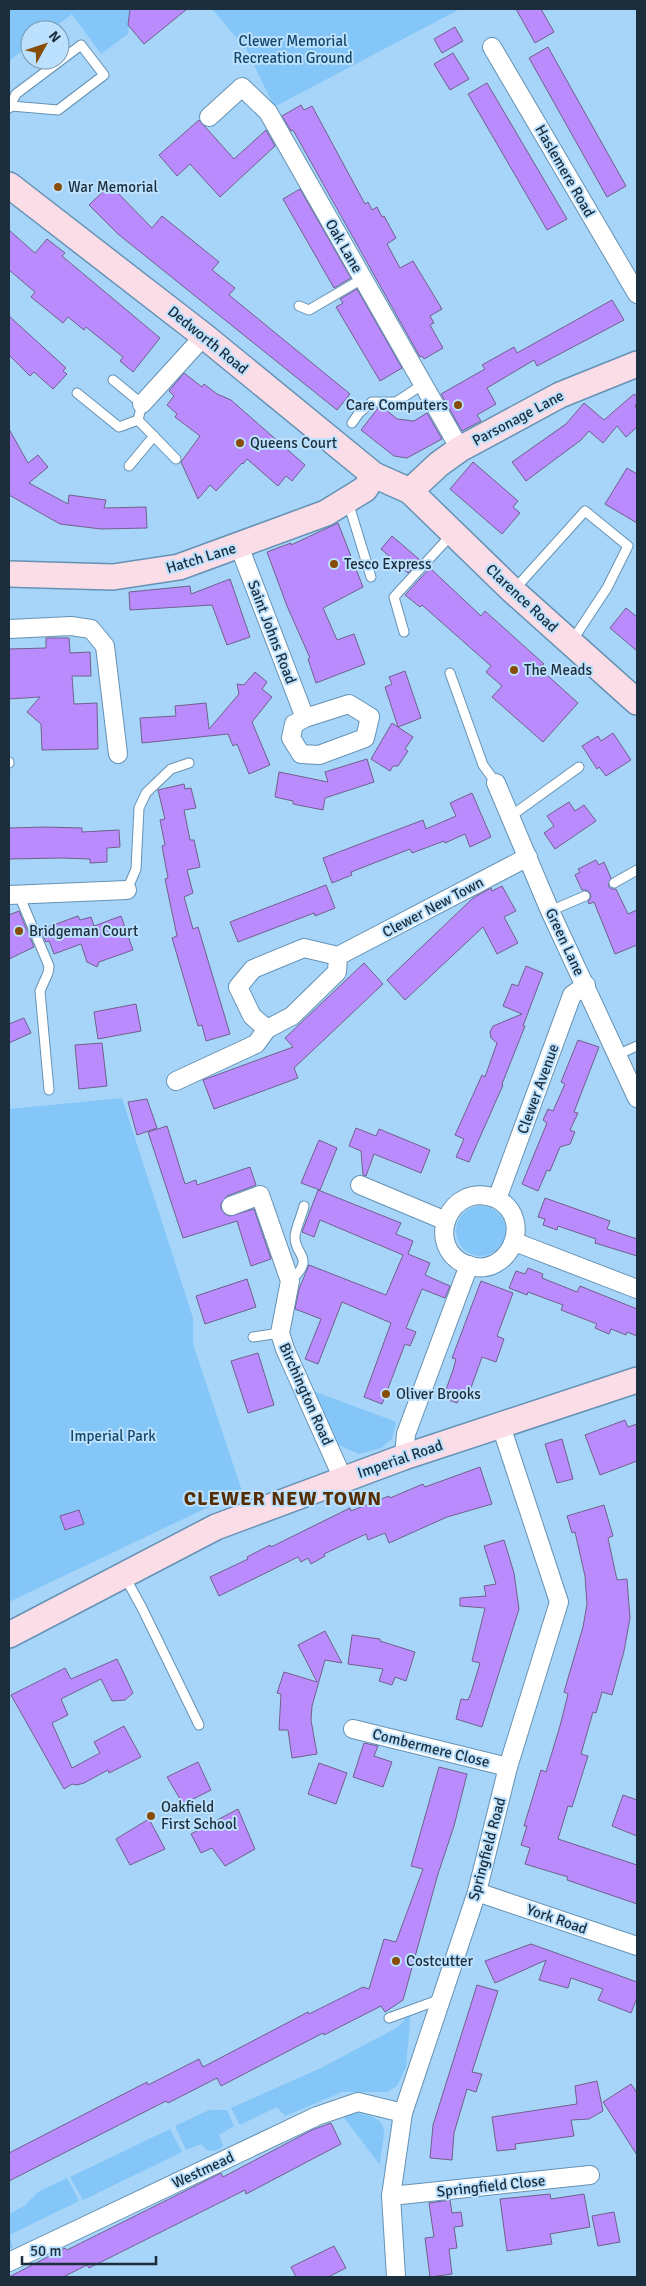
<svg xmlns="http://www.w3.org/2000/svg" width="646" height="2286" font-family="Signika,sans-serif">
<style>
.green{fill:#84c6f7}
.building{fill:#ba8bfc;stroke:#71608c}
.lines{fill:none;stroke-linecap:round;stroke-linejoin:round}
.lane-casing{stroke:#6592b4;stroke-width:11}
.street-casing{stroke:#6592b4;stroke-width:20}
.secondary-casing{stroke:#6592b4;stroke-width:28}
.lane{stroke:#fff;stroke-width:9}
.street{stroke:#fff;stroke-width:18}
.secondary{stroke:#fadde6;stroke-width:25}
.poi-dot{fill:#874c06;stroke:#bce1fe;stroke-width:2}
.labels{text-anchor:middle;stroke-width:4;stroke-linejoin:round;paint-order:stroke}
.park-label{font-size:15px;fill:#14486a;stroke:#bce1fe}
.street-label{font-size:15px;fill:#1c2e3c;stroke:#bce1fe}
.poi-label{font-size:15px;fill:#1c2e3c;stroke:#bce1fe;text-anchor:start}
.district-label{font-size:20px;font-weight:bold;letter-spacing:1px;fill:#552d00;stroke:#bce1fe}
</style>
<rect width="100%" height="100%" fill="#a6d5f9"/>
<!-- green -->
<g class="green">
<polygon points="9,9 131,9 128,34 101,54 72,14 51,30 30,30 30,45 9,61"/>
<polygon points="212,9 460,9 274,107 247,50"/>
<polygon points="122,1098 193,1318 193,1344 242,1491 9,1602 9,1109"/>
<circle cx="481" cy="1231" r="25"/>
<polygon points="313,1391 394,1421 396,1423 392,1439 381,1448 359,1454 336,1444"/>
<polygon points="411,2012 406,2067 397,2086 387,2092 342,2092 285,2116 277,2107 240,2125 231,2108 321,2068 398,2027"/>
<path d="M209,2110H227L234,2126L219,2135L223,2146C215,2153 207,2153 201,2144L186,2150L175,2126Z"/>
<path d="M352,2112C394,2119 384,2128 380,2165L342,2115Z"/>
<polygon points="170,2129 182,2152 83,2200 70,2177"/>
<polygon points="67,2178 79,2201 9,2235 13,2247 9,2250 9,2214 24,2206 38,2192"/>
</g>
<!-- building -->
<g class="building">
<polygon points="130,9 187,9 144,44 128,25"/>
<polygon points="516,9 541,9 554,32 535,43"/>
<polygon points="455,27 463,41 442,53 434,39"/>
<polygon points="548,47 626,186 607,197 529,58"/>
<polygon points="453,53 469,79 450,90 434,64"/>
<polygon points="487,83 567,219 547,230 468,94"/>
<polygon points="301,105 304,110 312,106 365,204 368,202 372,210 377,207 382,217 384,216 396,238 387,244 400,268 413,261 442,309 430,316 434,323 430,325 443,348 424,359 422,356 420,357 293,130 291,131 282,116"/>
<polygon points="199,120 234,159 266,130 275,146 220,197 190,164 177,176 159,155"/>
<polygon points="110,185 152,228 162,216 219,262 212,270 235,288 229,295 350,394 337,410 118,234 89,205"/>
<polygon points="300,189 351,278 334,288 283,199"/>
<polygon points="9,230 35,253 47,239 65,253 62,256 160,338 133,372 120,361 123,357 86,327 84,330 68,317 63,323 31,297 35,292 9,270"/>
<polygon points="357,289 402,368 380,381 336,307 343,303 340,299"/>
<polygon points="612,300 624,320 537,366 534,360 487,388 496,404 477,415 481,421 462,431 441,394 485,369 482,365 514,347 517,353"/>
<polygon points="9,316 66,368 63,371 67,374 53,389 34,372 30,376 9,355"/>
<polygon points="184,373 202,387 204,384 217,394 231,400 305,465 292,481 286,476 278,486 247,459 243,464 242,463 216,491 210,485 198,499 181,462 200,436 175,417 177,414 167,405 174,396 169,391"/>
<polygon points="634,394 637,396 637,403 635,406 637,409 637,427 626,437 617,426 603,443 589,431 581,440 526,481 512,462 566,424 584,403 604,420"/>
<polygon points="378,408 384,408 397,419 414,421 427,413 442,439 407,458 394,456 361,430"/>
<polygon points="9,429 28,463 38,455 48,467 29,483 68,504 69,495 106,500 104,508 146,507 147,528 101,529 60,524 9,495"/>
<polygon points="473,462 518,501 513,507 520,513 502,534 450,489"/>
<polygon points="627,468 637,474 637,523 605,504"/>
<polygon points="338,523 363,587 323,608 337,640 354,634 365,664 316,683 308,659 310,658 287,606 267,552 291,543 291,545"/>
<polygon points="392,536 420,560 408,573 381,549"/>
<polygon points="430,568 481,616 485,611 544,664 538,667 578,703 543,742 492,697 502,686 486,672 491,666 422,605 420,607 405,595"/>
<polygon points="230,579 250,637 227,645 212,605 130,610 129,592 190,586 191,594"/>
<polygon points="626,608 637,617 637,651 610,628"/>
<polygon points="46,638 69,638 70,653 90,652 91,676 72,676 74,704 97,703 98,749 42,750 41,724 27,712 40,697 9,699 9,649 46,648"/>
<polygon points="405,671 421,718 398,727 413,737 405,749 408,751 398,766 393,766 390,771 371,759 392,723 398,727 385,687 392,684 389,677"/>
<polygon points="255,672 267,682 262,689 272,697 252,722 270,765 249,774 237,744 233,746 228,734 142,743 140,718 176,716 175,706 206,703 209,729 239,694 237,684 244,685"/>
<polygon points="613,733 631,760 606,776 599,767 597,769 582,746 598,736 601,741"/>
<polygon points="367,759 374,782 325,798 323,810 293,804 293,801 275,797 279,772 328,782 325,772"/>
<polygon points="184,784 185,789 191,788 196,808 184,810 190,840 194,840 200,867 187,870 193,893 184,897 193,929 198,927 230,1034 206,1041 202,1025 198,1026 172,938 177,936 165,879 168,878 162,846 165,845 160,820 165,819 158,790"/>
<polygon points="472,793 491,837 470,847 465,834 445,843 444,841 412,853 410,849 351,872 352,875 332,883 323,858 423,820 426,829 456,816 450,803"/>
<polygon points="569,802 575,811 584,805 596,821 555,849 544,833 554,826 547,816"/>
<polygon points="45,827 82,828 82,832 119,830 120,847 107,848 107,862 90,863 90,859 61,858 9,859 9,828"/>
<polygon points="596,860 599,865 604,862 611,878 608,886 611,889 616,889 628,914 637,910 637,945 615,954 594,902 589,904 588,902 591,897 590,893 586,890 582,890 575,875 580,872 578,869"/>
<polygon points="326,885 335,908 315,916 314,913 238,942 230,922"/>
<polygon points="502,886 516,911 504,917 518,943 497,954 483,927 405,1000 387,980 473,898 491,888 492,891"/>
<polygon points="19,911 34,947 9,959 9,915"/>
<polygon points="78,916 80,920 91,917 94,926 121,916 133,950 99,962 97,967 87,962 81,944 54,954 49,941 46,942 40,930"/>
<polygon points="364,963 383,984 294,1068 298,1078 214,1109 203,1080 293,1047 285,1038"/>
<polygon points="526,966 543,973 523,1026 525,1026 502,1084 503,1085 469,1162 456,1157 464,1139 455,1135 482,1075 485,1077 497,1043 491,1038 490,1032 493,1026 522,1014 503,1006 512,984 518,986"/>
<polygon points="136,1004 141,1031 98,1039 94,1012"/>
<polygon points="24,1018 31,1033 9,1043 9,1024"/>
<polygon points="578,1040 599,1047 574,1112 578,1113 570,1130 575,1132 570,1144 560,1147 550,1171 547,1170 538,1191 522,1184 547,1123 543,1120 548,1109 553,1111 565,1084 561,1082"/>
<polygon points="102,1043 107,1086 79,1089 75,1045"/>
<polygon points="147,1099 157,1128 137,1135 128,1102"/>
<polygon points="167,1126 185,1184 196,1180 197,1185 250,1167 256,1185 227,1196 221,1204 221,1209 225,1214 230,1216 254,1209 271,1259 251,1266 237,1221 183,1238 148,1132"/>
<polygon points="356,1128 376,1136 379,1129 430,1150 421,1173 374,1154 366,1176 363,1175 361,1151 349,1146"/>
<polygon points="319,1140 337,1148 320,1190 301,1183"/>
<polygon points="318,1190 401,1223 396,1234 413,1241 408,1254 430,1263 425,1275 450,1286 445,1298 422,1289 406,1328 416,1332 410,1346 405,1344 382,1404 364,1397 391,1323 342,1302 318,1364 305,1359 321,1319 295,1309 299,1289 309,1265 386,1295 403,1255 320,1220 314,1237 302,1232"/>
<polygon points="545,1198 610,1221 607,1229 637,1239 637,1256 595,1243 596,1239 558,1226 557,1230 543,1225 545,1219 538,1217"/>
<polygon points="528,1268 543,1274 542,1278 577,1292 580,1286 637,1309 637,1336 627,1332 626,1335 611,1329 609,1334 595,1328 597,1324 561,1310 563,1305 528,1292 527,1295 509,1288 516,1271 525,1274"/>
<polygon points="247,1279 256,1307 205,1324 196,1296"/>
<polygon points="481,1281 513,1293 497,1336 504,1339 496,1362 482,1357 467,1399 460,1396 457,1403 443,1398 453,1370 456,1359 452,1358"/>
<polygon points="258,1353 274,1405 248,1413 231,1361"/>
<polygon points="625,1420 628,1427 637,1424 637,1461 600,1475 585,1435"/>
<polygon points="562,1439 573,1479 557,1483 545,1444"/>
<polygon points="480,1467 492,1504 447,1517 389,1543 385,1533 368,1540 366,1534 324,1554 325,1556 311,1564 308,1558 301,1562 298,1557 219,1596 210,1577 248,1559 247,1557 270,1545 271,1547 350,1508 351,1511 389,1496 390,1498 423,1484 425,1487"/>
<polygon points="604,1505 613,1536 608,1538 617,1580 627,1579 630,1618 624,1651 612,1695 602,1692 596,1713 593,1712 581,1754 588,1756 572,1807 568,1806 558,1839 637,1865 637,1904 567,1880 568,1877 525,1864 530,1848 521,1845 527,1826 524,1826 541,1770 546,1772 560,1726 568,1694 564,1692 583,1627 587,1604 585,1576 575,1532 572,1533 567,1516"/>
<polygon points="79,1510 84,1524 65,1530 60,1516"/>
<polygon points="504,1540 514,1573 519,1609 482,1727 456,1719 461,1699 468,1700 471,1693 480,1663 472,1661 485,1608 460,1606 460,1598 486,1596 484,1586 496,1584 484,1546"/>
<polygon points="325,1631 342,1663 325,1660 312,1706 311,1720 317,1754 292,1758 288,1730 279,1730 281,1694 277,1693 284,1672 317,1682 298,1645"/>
<polygon points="352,1635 380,1639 380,1641 415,1652 406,1681 395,1677 392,1685 379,1681 383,1669 348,1664"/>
<polygon points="117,1659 133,1693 125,1700 112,1701 101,1679 61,1699 68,1715 52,1723 72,1768 100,1753 94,1742 124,1726 141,1757 109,1773 108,1770 84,1783 77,1785 72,1784 64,1789 11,1695 65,1668 71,1679"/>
<polygon points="364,1743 378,1746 374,1756 392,1762 383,1787 353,1777"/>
<polygon points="198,1762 211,1790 183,1804 167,1777"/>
<polygon points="319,1763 347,1773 336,1804 308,1794"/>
<polygon points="439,1767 467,1774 454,1826 438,1874 403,2000 385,2012 381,2006 324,2035 323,2033 221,2086 217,2078 168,2103 166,2101 9,2181 9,2153 147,2082 148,2085 199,2059 203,2067 308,2012 309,2014 363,1987 369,1989 384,1939 396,1942 423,1869 411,1866"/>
<polygon points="623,1795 637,1800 637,1836 612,1826"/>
<polygon points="238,1809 255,1849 225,1866 212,1848 201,1853 191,1834"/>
<polygon points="149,1819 165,1849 130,1865 116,1839"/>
<polygon points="531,1944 637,1982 637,1998 631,2013 598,2000 603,1989 571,1978 568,1988 539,1980 546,1960 495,1983 485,1961"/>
<polygon points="477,1985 498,1991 472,2072 482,2074 476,2092 467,2089 454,2133 452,2160 430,2158 433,2125"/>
<polygon points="597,2081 603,2111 589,2119 571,2120 574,2136 515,2144 516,2149 497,2151 492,2117 577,2104 575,2086"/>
<polygon points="631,2084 637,2093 637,2155 603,2102"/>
<polygon points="331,2123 341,2144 246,2194 245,2190 89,2268 87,2265 63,2277 9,2277 65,2248 67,2250 221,2173 223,2177 312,2130"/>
<polygon points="550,2194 551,2199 584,2194 590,2227 550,2234 552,2244 507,2251 500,2199"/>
<polygon points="450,2200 452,2213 461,2212 463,2226 454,2227 457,2248 449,2249 452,2274 430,2277 425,2238 434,2237 429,2203"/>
<polygon points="614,2212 620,2242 598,2246 592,2216"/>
<polygon points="334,2246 346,2268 328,2277 296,2277 291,2267"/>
</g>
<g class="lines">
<!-- lane casing -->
<g class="lane-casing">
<g id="lane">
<polyline points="9,108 16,94 81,45 104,75 58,110 11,106"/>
<polyline points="299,306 309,310 362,279"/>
<polyline points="113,380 142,404 138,420 176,459"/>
<polyline points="77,393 119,427 138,420"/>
<polyline points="352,423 359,413 372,402 396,402 422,385"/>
<polyline points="129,466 154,436"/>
<polyline points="348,502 371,577"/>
<polyline points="513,591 585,511 628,546 607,588 572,641"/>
<polyline points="404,632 394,597 453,533"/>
<polyline points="450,673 483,765 496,783"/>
<polyline points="9,762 9,763"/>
<polyline points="511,816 579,767"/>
<polyline points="614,883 637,870"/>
<polyline points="127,890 136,869 139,808 146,793 171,769 189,763"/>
<polyline points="19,895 49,966 48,973 40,991 49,1090"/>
<polyline points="550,911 585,896"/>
<polyline points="617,1055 637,1046"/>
<path d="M290,1281C317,1257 294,1256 295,1236C296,1227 302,1215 304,1206"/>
<polyline points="253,1337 280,1333"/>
<polyline points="125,1577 142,1608 199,1725"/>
<polyline points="389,2018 441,1999"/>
</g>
</g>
<!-- street casing -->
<g class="street-casing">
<g id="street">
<polyline points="492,47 637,294"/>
<polyline points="209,117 242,87 268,112 460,449"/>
<polyline points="142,404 204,336"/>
<polyline points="239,546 305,718 349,704 370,717 365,738 319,755 301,754 291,738 294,724 305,718"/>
<polyline points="9,629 71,626 91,629 105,646 118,754"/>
<polyline points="496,783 550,911 637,1098"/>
<polyline points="9,895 127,890"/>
<polyline points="338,956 304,948 253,969 238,987 252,1016 267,1029 292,1016 337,972 338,956 528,857"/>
<polyline points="176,1081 256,1044 267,1029"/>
<polyline points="360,1185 446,1221"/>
<path d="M497,1199C448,1179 423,1248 467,1265C508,1280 536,1220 497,1199L572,995L586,985"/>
<polyline points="231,1206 260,1195 290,1281 280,1333 285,1349 343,1479"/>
<polyline points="515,1242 637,1289"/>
<polyline points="404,1457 406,1434 469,1265"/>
<polyline points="353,1729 508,1767"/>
<polyline points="477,1892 637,1946"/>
<polyline points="391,2196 590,2175"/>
<polyline points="9,2262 317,2116 358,2102 403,2113"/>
<polyline points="396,2277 391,2196 403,2113 477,1892 508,1767 559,1602 501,1426"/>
</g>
</g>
<!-- secondary casing -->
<g class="secondary-casing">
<g id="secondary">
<polyline points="9,185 204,336 374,475 410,491 513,591 637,702"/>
<polyline points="410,491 439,464 460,449 560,395 637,364"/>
<polyline points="9,574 113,577 179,567 326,513 365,489 374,475"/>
<polyline points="9,1635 216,1527 404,1457 637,1380"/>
</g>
</g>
<!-- lane -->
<use href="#lane" class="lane"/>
<!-- street -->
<use href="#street" class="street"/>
<!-- secondary -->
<use href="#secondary" class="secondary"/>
</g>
<!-- markers -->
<g class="poi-dot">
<circle cx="58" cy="187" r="5"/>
<circle cx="458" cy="405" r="5"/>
<circle cx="240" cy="443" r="5"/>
<circle cx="334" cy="564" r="5"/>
<circle cx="514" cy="670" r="5"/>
<circle cx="19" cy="931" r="5"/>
<circle cx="386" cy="1394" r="5"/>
<circle cx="151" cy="1816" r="5"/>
<circle cx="396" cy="1961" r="5"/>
</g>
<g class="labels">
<!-- park labels -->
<g class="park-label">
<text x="293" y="46">Clewer Memorial<tspan x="293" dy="17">Recreation Ground</tspan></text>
<text x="113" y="1441">Imperial Park</text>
</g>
<!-- street labels -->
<g class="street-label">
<text transform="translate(565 171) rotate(60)" y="5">Haslemere Road</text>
<text transform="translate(344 246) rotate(60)" y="5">Oak Lane</text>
<text transform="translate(208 340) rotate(39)" y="5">Dedworth Road</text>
<text transform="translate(518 418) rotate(-28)" y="5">Parsonage Lane</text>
<text transform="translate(201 558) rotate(-17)" y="5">Hatch Lane</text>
<text transform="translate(522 598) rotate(43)" y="5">Clarence Road</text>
<text transform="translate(272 632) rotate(69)" y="5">Saint Johns Road</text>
<text transform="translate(433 907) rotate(-28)" y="5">Clewer New Town</text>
<text transform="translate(565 942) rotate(65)" y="5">Green Lane</text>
<text transform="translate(538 1089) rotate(-70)" y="5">Clewer Avenue</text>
<text transform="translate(306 1394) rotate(66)" y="5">Birchington Road</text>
<text transform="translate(400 1459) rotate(-19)" y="5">Imperial Road</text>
<text transform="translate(431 1748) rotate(14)" y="5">Combermere Close</text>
<text transform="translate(487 1849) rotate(-75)" y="5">Springfield Road</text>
<text transform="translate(557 1919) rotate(19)" y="5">York Road</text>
<text transform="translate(203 2170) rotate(-25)" y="5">Westmead</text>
<text transform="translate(491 2186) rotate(-6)" y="5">Springfield Close</text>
</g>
<!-- poi labels -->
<g class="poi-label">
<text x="68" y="192">War Memorial</text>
<text x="448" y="410" text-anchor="end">Care Computers</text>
<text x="250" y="448">Queens Court</text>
<text x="344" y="569">Tesco Express</text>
<text x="524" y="675">The Meads</text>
<text x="29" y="936">Bridgeman Court</text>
<text x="396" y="1399">Oliver Brooks</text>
<text x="161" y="1812">Oakfield<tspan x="161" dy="17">First School</tspan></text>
<text x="406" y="1966">Costcutter</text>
</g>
<!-- district labels -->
<g class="district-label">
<text x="283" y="1505">CLEWER NEW TOWN</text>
</g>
</g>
<!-- border -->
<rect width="646" height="2286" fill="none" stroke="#1c2e3c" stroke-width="20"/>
<!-- north arrow -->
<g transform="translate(45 45) rotate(50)"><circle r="24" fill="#bce1fe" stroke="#7c99b0"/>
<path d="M0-4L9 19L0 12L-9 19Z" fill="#874c06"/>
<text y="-8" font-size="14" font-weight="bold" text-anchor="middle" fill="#1c2e3c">N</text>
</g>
<!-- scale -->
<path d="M22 2256v8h134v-8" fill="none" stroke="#1c2e3c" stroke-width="2.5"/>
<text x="30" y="2256" font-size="15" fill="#1c2e3c" stroke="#bce1fe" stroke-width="4" paint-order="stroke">50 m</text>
</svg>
